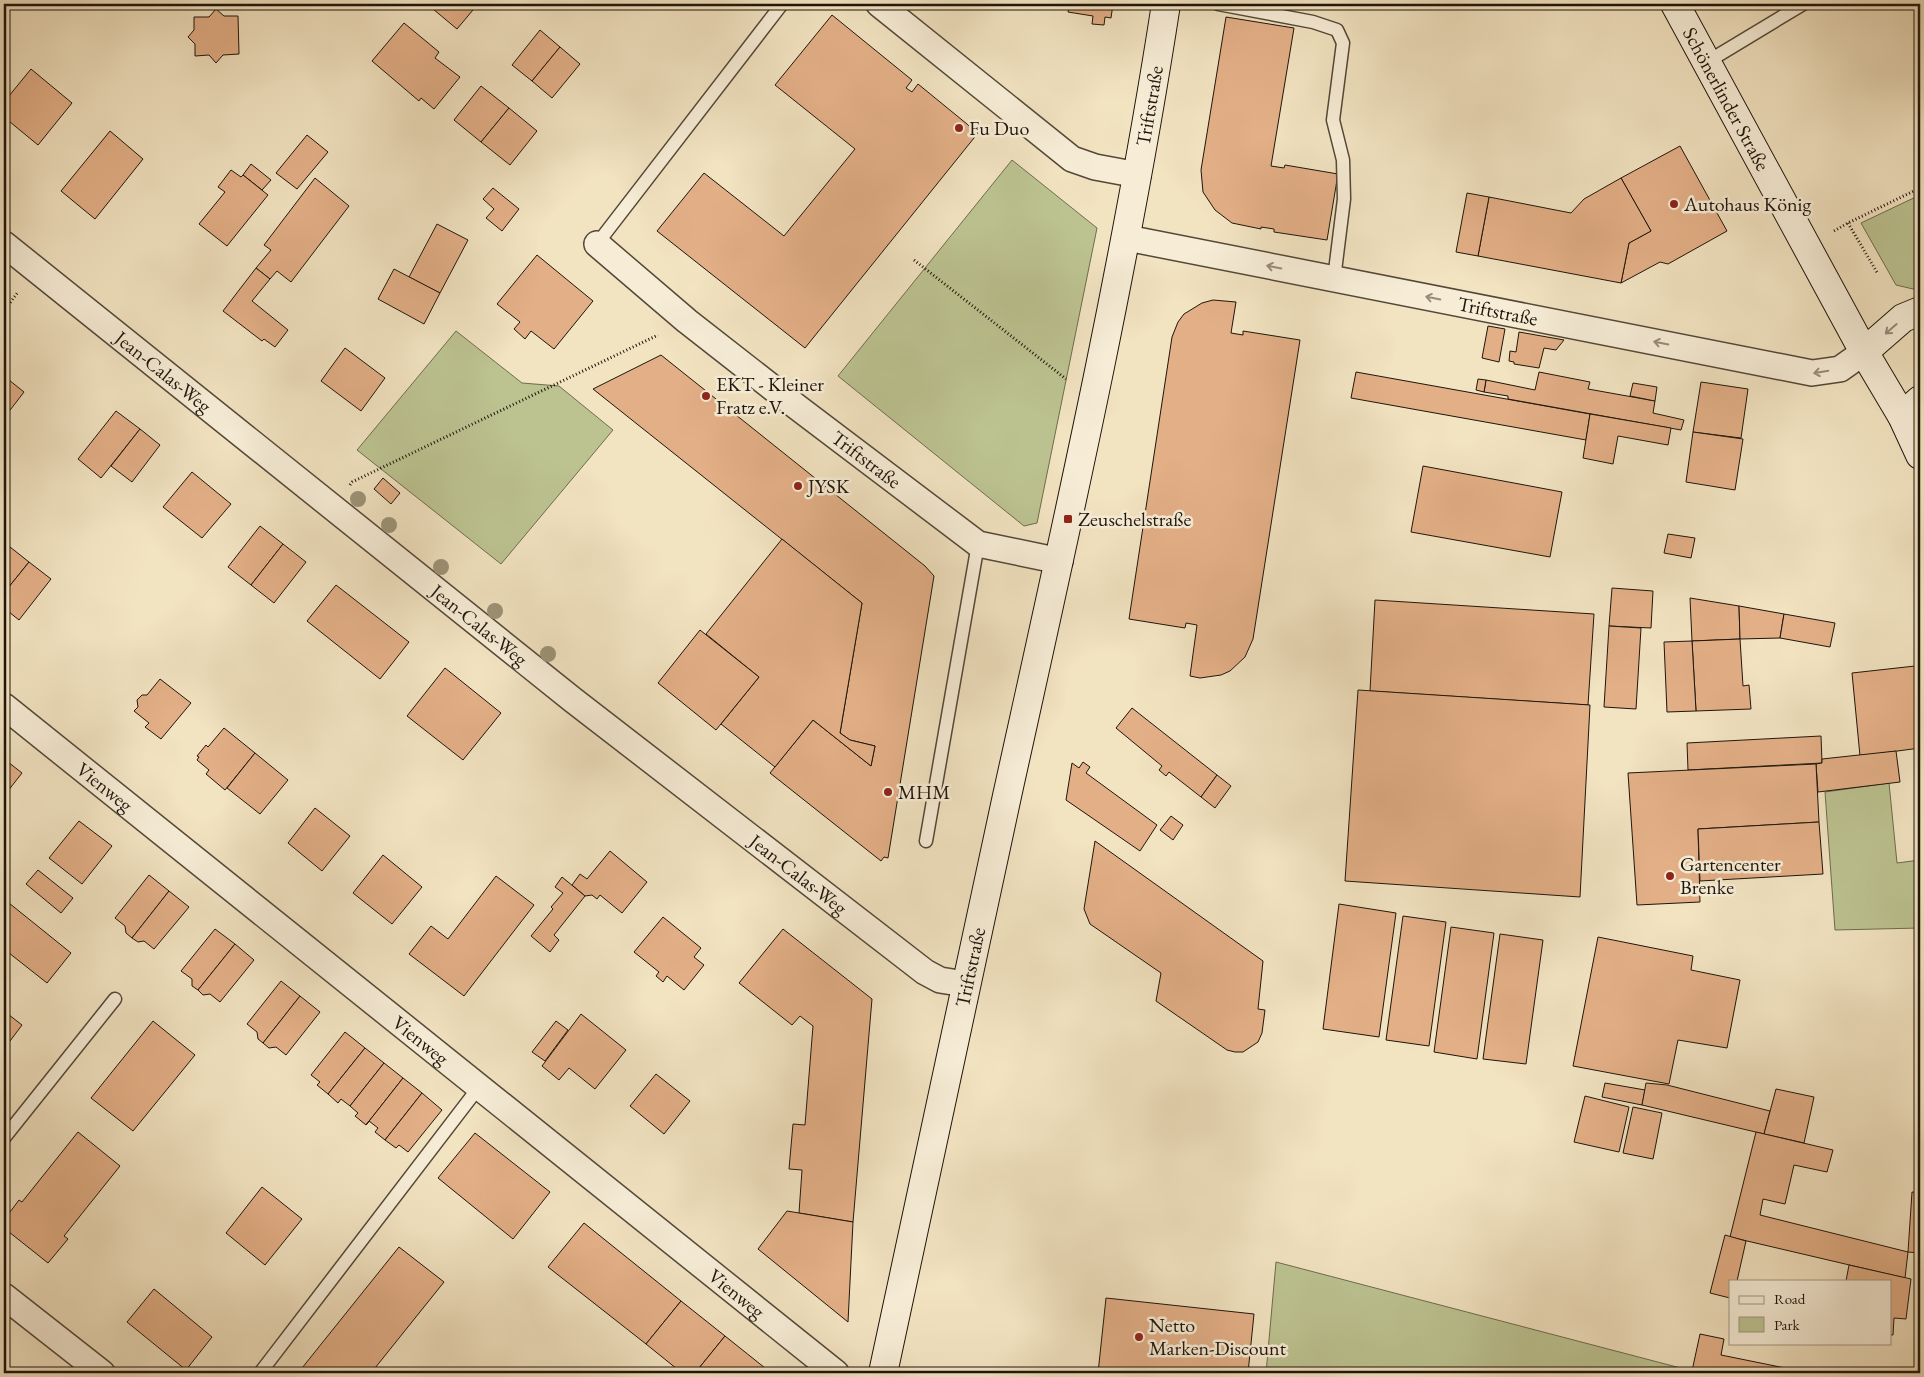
<svg xmlns="http://www.w3.org/2000/svg" width="1924" height="1377" font-family="'EB Garamond',serif">
<style>
.green{fill:#bcc391;stroke:#6d6c4e}
.building{fill:#e3af87;stroke:#1e150b}
.lines{fill:none;stroke-linecap:round;stroke-linejoin:round}
.lane-casing{stroke:#534838;stroke-width:15}
.street-casing{stroke:#534838;stroke-width:28}
.secondary-casing{stroke:#1e150b;stroke-width:30}
.path{stroke:#1e150b;stroke-width:3;stroke-dasharray:1 2.5;stroke-linecap:butt}
.lane{stroke:#f7edd7;stroke-width:12}
.street{stroke:#f7edd7;stroke-width:25}
.secondary{stroke:#f7edd7;stroke-width:28}
.tree{fill:#9c9377}
.oneway{stroke:#958c7b}
.poi-dot{fill:#8f2418;stroke:#f7edd7;stroke-width:2}
.labels{text-anchor:middle;stroke-width:5;stroke-linejoin:round;paint-order:stroke}
.street-label{font-size:20px;fill:#1e150b;stroke:#f7edd7}
.poi-label{font-size:20px;fill:#1e150b;stroke:#f7edd7;text-anchor:start}
</style>
<rect width="100%" height="100%" fill="#f2e3c1"/>
<filter id="stains"><feTurbulence type="fractalNoise" baseFrequency=".004" numOctaves="4"/><feColorMatrix values="0 0 0 0 .2 0 0 0 0 .09 0 0 0 0 .02 0 0 0 .5 -.17"/></filter>
<radialGradient id="worn" r=".72"><stop offset=".6" stop-color="#630" stop-opacity="0"/><stop offset="1" stop-color="#630" stop-opacity=".3"/></radialGradient>
<!-- green -->
<g class="green">
<polygon points="1012,160 1097,228 1037,523 1024,526 838,376"/>
<polygon points="1920,195 1920,287 1913,289 1896,285 1861,223"/>
<polygon points="456,331 522,383 559,386 613,430 501,564 357,450"/>
<polygon points="1889,783 1897,863 1920,860 1920,928 1835,930 1825,792"/>
<polygon points="1276,1262 1692,1371 1692,1373 1266,1373"/>
</g>
<!-- building -->
<g class="building">
<polygon points="427,4 478,4 457,29"/>
<polygon points="1070,4 1113,4 1111,18 1105,17 1104,25 1092,24 1093,16 1068,12"/>
<polygon points="216,9 224,16 238,16 239,54 223,55 216,63 209,55 195,56 195,44 188,37 194,30 194,17 209,17"/>
<polygon points="832,15 912,80 906,88 912,92 918,84 978,133 805,348 657,231 704,173 784,236 855,149 775,85"/>
<polygon points="1226,17 1294,28 1271,166 1284,168 1285,165 1338,174 1327,240 1274,232 1274,229 1261,227 1261,229 1232,223 1215,210 1203,192 1201,170"/>
<polygon points="404,23 439,52 435,58 460,77 434,109 421,98 419,101 372,61"/>
<polygon points="540,30 560,47 532,81 512,65"/>
<polygon points="560,47 580,64 552,98 532,81"/>
<polygon points="31,69 72,103 38,145 4,117 4,102"/>
<polygon points="481,86 509,108 481,142 454,120"/>
<polygon points="509,108 537,131 510,165 481,142"/>
<polygon points="110,131 143,159 95,219 61,191"/>
<polygon points="307,135 328,152 297,189 276,173"/>
<polygon points="1680,146 1727,231 1668,264 1660,262 1621,283 1629,243 1651,231 1621,178"/>
<polygon points="251,164 271,180 262,190 243,175"/>
<polygon points="231,170 241,177 243,175 268,195 227,246 199,224 225,192 218,187"/>
<polygon points="315,178 349,206 291,282 277,271 270,279 256,268 271,250 264,245"/>
<polygon points="1621,178 1651,231 1629,243 1621,283 1478,256 1489,197 1571,213 1584,199"/>
<polygon points="493,188 519,209 502,231 486,218 494,209 483,199"/>
<polygon points="1467,193 1489,197 1478,256 1456,252"/>
<polygon points="437,224 468,240 440,293 409,277"/>
<polygon points="537,255 593,301 554,349 531,331 525,339 514,329 520,322 497,304"/>
<polygon points="256,268 270,279 252,301 288,330 275,347 264,339 262,341 223,311"/>
<polygon points="394,269 440,293 424,324 378,299"/>
<polygon points="1213,300 1236,302 1231,333 1243,335 1243,331 1300,340 1253,639 1245,657 1230,671 1221,675 1200,678 1190,676 1197,625 1186,623 1185,628 1129,619 1172,337 1178,322 1184,314 1202,303"/>
<polygon points="1488,326 1505,329 1499,362 1482,358"/>
<polygon points="1519,332 1564,340 1556,350 1544,348 1539,368 1514,364 1514,362 1509,361 1510,351 1516,352"/>
<polygon points="345,348 385,378 361,411 321,381"/>
<polygon points="661,355 925,566 934,576 888,858 884,857 881,861 770,773 813,720 871,766 875,746 850,740 840,733 862,603 593,389"/>
<polygon points="1356,372 1590,414 1586,440 1351,398"/>
<polygon points="1539,372 1590,382 1588,389 1655,401 1653,413 1684,420 1681,430 1508,399 1508,396 1484,392 1486,380 1535,390"/>
<polygon points="4,376 24,392 4,418"/>
<polygon points="1478,379 1486,380 1484,392 1476,390"/>
<polygon points="1701,382 1748,389 1741,438 1693,432"/>
<polygon points="1633,383 1657,387 1655,401 1630,396"/>
<polygon points="116,411 140,429 101,478 78,459"/>
<polygon points="1590,414 1671,428 1668,445 1618,436 1613,464 1583,458"/>
<polygon points="140,429 160,445 132,482 111,466"/>
<polygon points="1693,432 1743,439 1735,490 1686,482"/>
<polygon points="1423,466 1562,492 1550,557 1411,532"/>
<polygon points="192,472 231,504 202,538 163,507"/>
<polygon points="383,478 400,493 391,504 374,489"/>
<polygon points="260,526 283,544 251,585 228,567"/>
<polygon points="1668,534 1695,538 1691,558 1664,553"/>
<polygon points="782,539 862,603 840,733 850,740 875,746 871,766 813,720 775,767 721,724 759,677 706,634"/>
<polygon points="5,543 29,562 4,593 4,545"/>
<polygon points="283,544 306,562 274,603 251,585"/>
<polygon points="29,562 51,579 19,620 4,608 4,593"/>
<polygon points="336,585 409,642 380,679 307,621"/>
<polygon points="1612,588 1653,591 1651,628 1609,626"/>
<polygon points="1690,598 1739,606 1740,639 1692,641"/>
<polygon points="1375,600 1594,614 1588,705 1370,691"/>
<polygon points="1739,606 1784,614 1780,638 1740,639"/>
<polygon points="1784,614 1835,623 1830,647 1780,638"/>
<polygon points="1609,626 1641,628 1636,709 1604,707"/>
<polygon points="700,630 759,677 716,730 658,683"/>
<polygon points="1740,639 1743,686 1749,685 1751,709 1696,711 1692,641"/>
<polygon points="1692,641 1696,711 1667,712 1664,642"/>
<polygon points="1915,666 1920,704 1920,748 1860,756 1852,673"/>
<polygon points="445,668 501,713 463,760 407,716"/>
<polygon points="160,679 191,703 161,739 145,727 149,723 134,711 138,707 137,700 142,695 147,695"/>
<polygon points="1358,690 1590,705 1580,897 1345,881"/>
<polygon points="1132,708 1217,775 1201,797 1169,772 1166,776 1159,770 1162,766 1116,728"/>
<polygon points="224,728 255,753 225,790 206,774 209,770 197,760 199,757 197,756 206,745 208,747"/>
<polygon points="1821,736 1822,763 1688,770 1687,743"/>
<polygon points="1896,751 1900,782 1818,792 1816,764 1822,763 1822,759"/>
<polygon points="255,753 288,780 260,814 227,788"/>
<polygon points="4,762 8,762 22,773 4,796"/>
<polygon points="1083,762 1090,767 1086,773 1157,825 1140,851 1066,800 1072,763 1079,768"/>
<polygon points="1816,764 1819,822 1698,829 1700,902 1637,905 1628,773"/>
<polygon points="1217,775 1231,786 1215,808 1201,797"/>
<polygon points="315,808 350,836 322,871 288,843"/>
<polygon points="1171,816 1183,825 1173,840 1160,830"/>
<polygon points="79,821 112,846 82,884 49,858"/>
<polygon points="1819,822 1823,874 1700,881 1698,829"/>
<polygon points="1095,841 1263,961 1258,1009 1265,1010 1262,1033 1258,1042 1243,1052 1235,1052 1227,1050 1156,1001 1161,973 1090,924 1084,909"/>
<polygon points="610,851 647,882 622,913 600,895 597,899 592,895 585,896 572,885 580,874 587,879"/>
<polygon points="383,855 422,887 392,924 353,893"/>
<polygon points="38,870 73,898 61,913 26,884"/>
<polygon points="149,875 169,891 132,938 126,933 125,926 115,918"/>
<polygon points="496,876 534,905 464,996 409,954 431,926 448,939"/>
<polygon points="562,877 585,896 554,935 559,940 550,952 531,936 553,909 551,907 563,893 555,887"/>
<polygon points="169,891 189,907 154,949 144,941 138,942 132,938"/>
<polygon points="4,899 71,953 47,983 4,949"/>
<polygon points="1339,904 1396,913 1379,1037 1323,1029"/>
<polygon points="1403,916 1446,922 1429,1046 1386,1040"/>
<polygon points="663,917 701,948 694,957 704,965 684,990 667,976 663,982 656,976 659,972 634,952"/>
<polygon points="1451,927 1494,933 1477,1059 1434,1052"/>
<polygon points="215,929 235,944 198,990 192,986 192,979 181,971"/>
<polygon points="783,929 872,999 853,1222 799,1213 802,1170 789,1169 793,1124 805,1125 813,1026 800,1016 792,1025 739,983"/>
<polygon points="1500,934 1543,940 1526,1064 1483,1059"/>
<polygon points="1598,937 1693,956 1691,970 1740,980 1727,1048 1678,1040 1669,1084 1573,1066"/>
<polygon points="235,944 254,960 220,1002 210,994 203,995 198,990"/>
<polygon points="281,981 300,996 263,1043 258,1039 257,1032 247,1024"/>
<polygon points="300,996 320,1012 286,1055 276,1047 269,1048 263,1043"/>
<polygon points="4,1011 22,1025 4,1049"/>
<polygon points="581,1014 626,1050 595,1089 569,1068 559,1080 542,1066"/>
<polygon points="153,1021 195,1055 133,1131 91,1098"/>
<polygon points="556,1021 568,1030 545,1061 532,1052"/>
<polygon points="345,1032 365,1048 328,1094 317,1085 320,1082 311,1075"/>
<polygon points="365,1048 384,1063 350,1106 341,1099 338,1103 328,1094"/>
<polygon points="384,1063 403,1078 366,1125 355,1116 358,1113 350,1106"/>
<polygon points="656,1074 690,1101 664,1134 630,1106"/>
<polygon points="403,1078 422,1093 385,1140 375,1132 378,1128 369,1121 366,1125"/>
<polygon points="1605,1083 1645,1090 1642,1105 1602,1097"/>
<polygon points="1646,1083 1667,1085 1770,1111 1764,1134 1642,1105"/>
<polygon points="1776,1089 1814,1097 1804,1143 1764,1134"/>
<polygon points="422,1093 442,1110 408,1152 399,1145 396,1148 385,1140"/>
<polygon points="1585,1096 1629,1107 1619,1152 1574,1142"/>
<polygon points="1633,1107 1662,1113 1653,1159 1623,1153"/>
<polygon points="78,1132 120,1166 64,1236 68,1239 48,1263 4,1228 4,1220 19,1200 22,1202"/>
<polygon points="1756,1132 1833,1150 1827,1172 1794,1165 1785,1204 1763,1199 1760,1215 1908,1252 1905,1278 1730,1237"/>
<polygon points="475,1133 550,1192 513,1239 438,1178"/>
<polygon points="262,1187 302,1219 265,1265 226,1233"/>
<polygon points="1912,1192 1920,1193 1920,1253 1908,1252"/>
<polygon points="787,1211 853,1222 848,1322 758,1249"/>
<polygon points="584,1223 681,1301 646,1344 548,1267"/>
<polygon points="1725,1235 1746,1241 1737,1281 1730,1281 1730,1298 1710,1293"/>
<polygon points="399,1247 444,1282 371,1373 298,1373"/>
<polygon points="1849,1265 1911,1279 1906,1319 1894,1318 1893,1335 1890,1335 1890,1281 1846,1281"/>
<polygon points="154,1289 212,1337 186,1370 127,1322"/>
<polygon points="1106,1298 1254,1314 1248,1373 1098,1373"/>
<polygon points="681,1301 725,1336 695,1373 682,1373 646,1344"/>
<polygon points="1700,1334 1724,1339 1721,1355 1795,1370 1795,1372 1799,1373 1702,1373 1692,1371"/>
<polygon points="725,1336 770,1372 770,1373 695,1373"/>
</g>
<g class="lines">
<!-- lane casing -->
<g class="lane-casing">
<g id="lane">
<polyline points="1218,4 1313,22 1337,30 1343,43 1333,120 1343,160 1344,199 1334,279"/>
<polyline points="1707,62 1803,4"/>
<polyline points="597,244 782,4"/>
<polyline points="926,841 978,544"/>
<polyline points="4,1138 115,999"/>
<polyline points="260,1373 479,1087"/>
</g>
</g>
<!-- street casing -->
<g class="street-casing">
<g id="street">
<polyline points="879,4 1072,159 1095,167 1138,175"/>
<path id="s1" d="M1127,238L1812,373L1840,369L1864,352"/>
<path id="s2" d="M4,244L573,700L925,972L940,980L965,984"/>
<path id="s3" d="M597,244L687,321L797,407L978,544L1060,561"/>
<path id="s4" d="M4,706L836,1373"/>
<polyline points="4,1296 102,1373"/>
</g>
</g>
<!-- secondary casing -->
<g class="secondary-casing">
<g id="secondary">
<path id="s5" d="M1675,4L1864,352L1902,416L1920,455"/>
<polyline points="1864,352 1903,318 1920,311"/>
<polyline points="1902,416 1920,400"/>
<path id="s6" d="M883,1373C925,1181 965,988 1007,796C1065,533 1125,270 1166,4"/>
</g>
</g>
<!-- path -->
<g class="path">
<polyline points="1848,223 1878,274"/>
<polyline points="1834,231 1848,223 1920,188"/>
<polyline points="914,260 1066,379"/>
<polyline points="4,311 18,292"/>
<polyline points="350,485 352,482 658,335"/>
</g>
<!-- lane -->
<use href="#lane" class="lane"/>
<!-- street -->
<use href="#street" class="street"/>
<!-- secondary -->
<use href="#secondary" class="secondary"/>
</g>
<!-- trees -->
<g class="tree">
<circle cx="358" cy="499" r="8"/>
<circle cx="389" cy="525" r="8"/>
<circle cx="441" cy="567" r="8"/>
<circle cx="495" cy="611" r="8"/>
<circle cx="548" cy="654" r="8"/>
</g>
<!-- one-way arrows -->
<defs><path id="oneway-shaft" d="M-6 0H5M1.5-3L5.5 0L1.5 3" fill="none" stroke-width="1.6" stroke-linecap="round" stroke-linejoin="round" transform="scale(1.25)"/></defs>
<g class="oneway">
<use href="#oneway-shaft" transform="translate(1274 267) rotate(-169)"/>
<use href="#oneway-shaft" transform="translate(1433 298) rotate(-169)"/>
<use href="#oneway-shaft" transform="translate(1891 329) rotate(139)"/>
<use href="#oneway-shaft" transform="translate(1661 343) rotate(-169)"/>
<use href="#oneway-shaft" transform="translate(1821 372) rotate(170)"/>
</g>
<!-- markers -->
<g class="poi-dot">
<circle cx="959" cy="128" r="5"/>
<circle cx="1674" cy="204" r="5"/>
<circle cx="706" cy="396" r="5"/>
<circle cx="798" cy="486" r="5"/>
<rect x="1063" y="514" width="10" height="10" rx="2.5"/>
<circle cx="888" cy="792" r="5"/>
<circle cx="1670" cy="876" r="5"/>
<circle cx="1139" cy="1337" r="5"/>
</g>
<g class="labels">
<!-- street labels -->
<g class="street-label">
<text dy="7" stroke="none"><textPath href="#s5" startOffset="108">Schönerlinder Straße</textPath></text>
<text dy="7" stroke="none"><textPath href="#s6" startOffset="1295">Triftstraße</textPath></text>
<text dy="7" stroke="none"><textPath href="#s1" startOffset="378">Triftstraße</textPath></text>
<text dy="7" stroke="none"><textPath href="#s2" startOffset="204">Jean-Calas-Weg</textPath></text>
<text dy="7" stroke="none"><textPath href="#s3" startOffset="345">Triftstraße</textPath></text>
<text dy="7" stroke="none"><textPath href="#s2" startOffset="609">Jean-Calas-Weg</textPath></text>
<text dy="7" stroke="none"><textPath href="#s4" startOffset="129">Vienweg</textPath></text>
<text dy="7" stroke="none"><textPath href="#s2" startOffset="1014">Jean-Calas-Weg</textPath></text>
<text dy="7" stroke="none"><textPath href="#s6" startOffset="415">Triftstraße</textPath></text>
<text dy="7" stroke="none"><textPath href="#s4" startOffset="534">Vienweg</textPath></text>
<text dy="7" stroke="none"><textPath href="#s4" startOffset="939">Vienweg</textPath></text>
</g>
<!-- poi labels -->
<g class="poi-label">
<text x="969" y="135">Fu Duo</text>
<text x="1684" y="211">Autohaus König</text>
<text x="716" y="391">EKT - Kleiner<tspan x="716" dy="23">Fratz e.V.</tspan></text>
<text x="808" y="493">JYSK</text>
<text x="1078" y="526">Zeuschelstraße</text>
<text x="898" y="799">MHM</text>
<text x="1680" y="871">Gartencenter<tspan x="1680" dy="23">Brenke</tspan></text>
<text x="1149" y="1332">Netto<tspan x="1149" dy="23">Marken-Discount</tspan></text>
</g>
</g>
<!-- margin -->
<rect width="1924" height="1377" fill="none" stroke="#f2e3c1" stroke-width="20"/>
<rect x="5" y="5" width="1914" height="1367" fill="none" stroke="#1e150b" stroke-width="2.5"/>
<rect x="10" y="10" width="1904" height="1357" fill="none" stroke="#1e150b"/>
<!-- legend -->
<rect x="1729" y="1280" width="162" height="65" fill="#f7edd7" stroke="#a09785"/>
<rect x="1739" y="1296" width="25" height="8" fill="#f7edd7" stroke="#a09785"/>
<text x="1774" y="1304" font-size="15" fill="#1e150b">Road</text>
<rect x="1739" y="1317" width="25" height="15" fill="#bcc391" stroke="#a09785"/>
<text x="1774" y="1330" font-size="15" fill="#1e150b">Park</text>
<rect width="100%" height="100%" filter="url(#stains)"/>
<rect width="100%" height="100%" fill="url(#worn)"/>
</svg>
